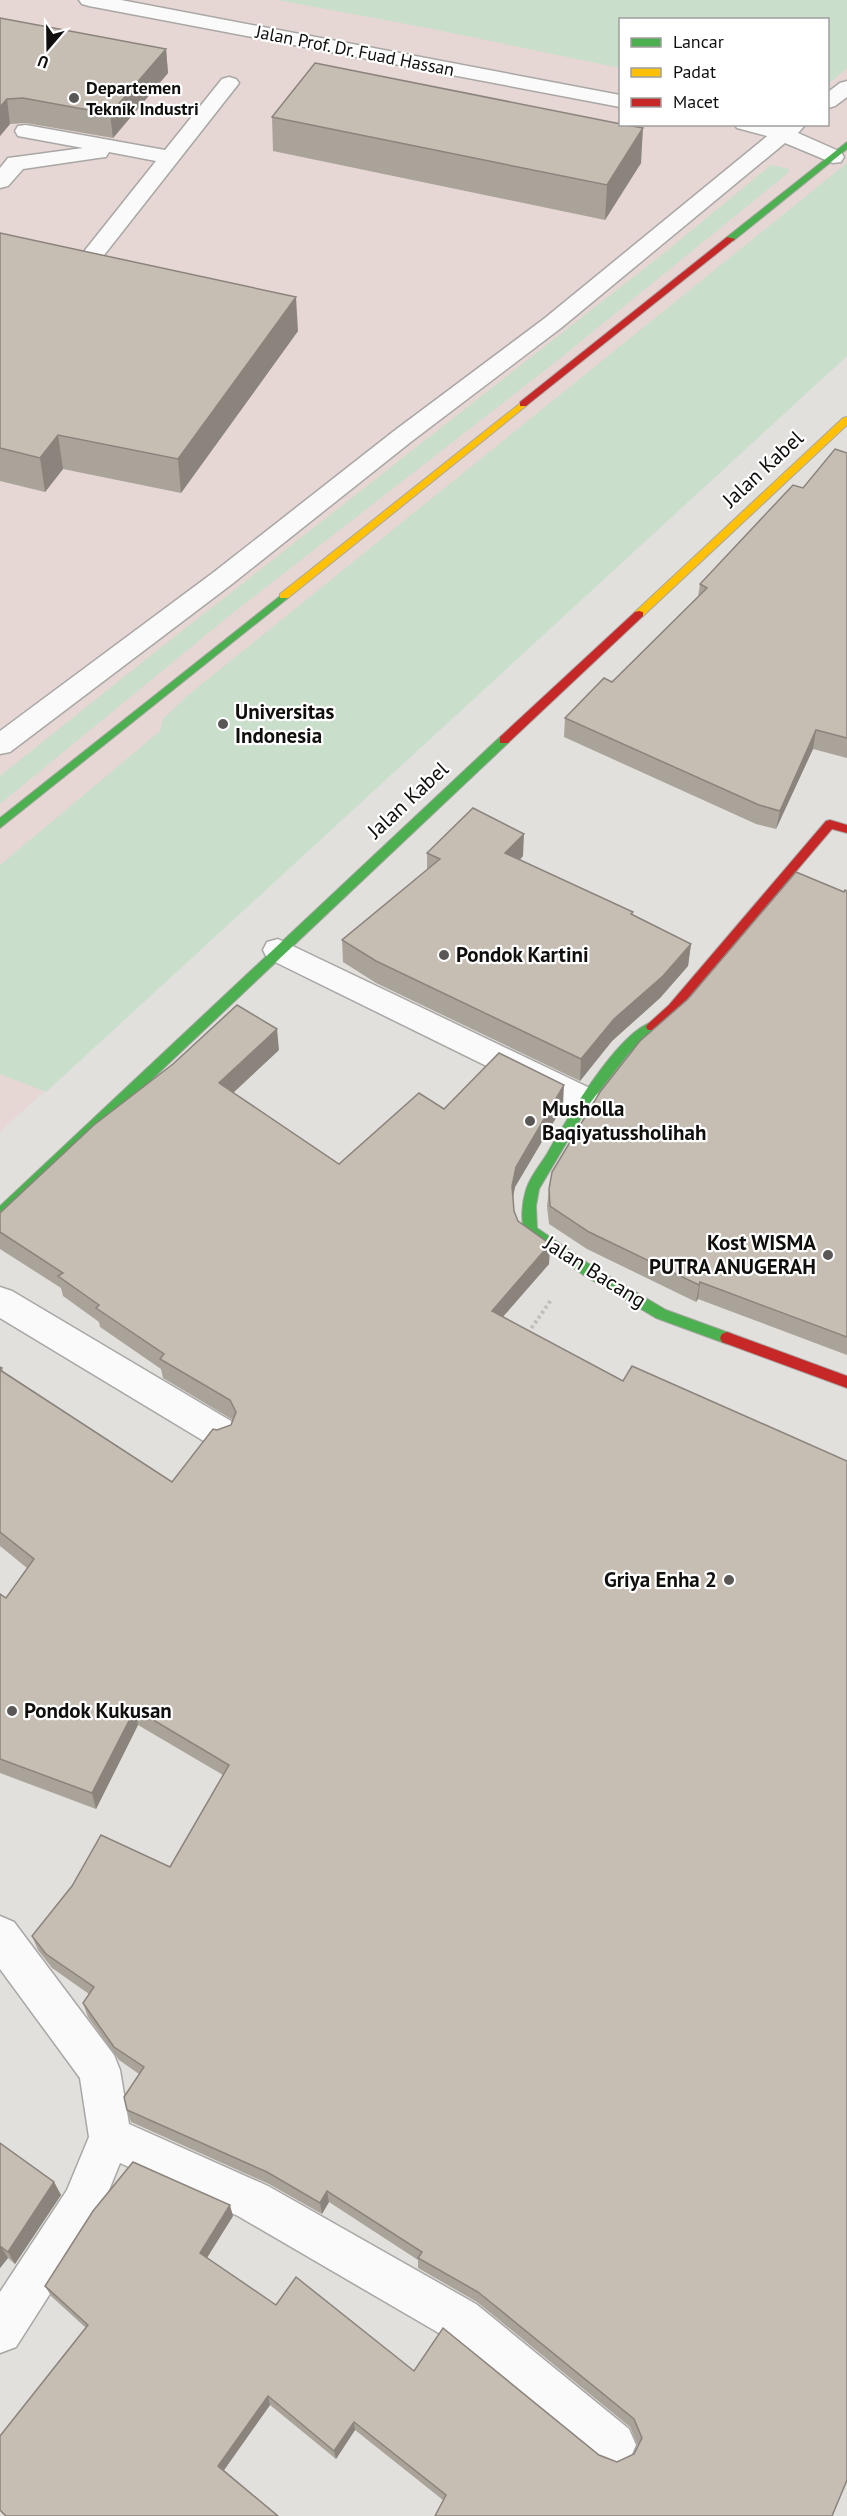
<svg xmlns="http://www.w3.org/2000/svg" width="847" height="2516" font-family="'PT Sans',sans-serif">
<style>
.education{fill:#e6d7d4;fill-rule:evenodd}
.green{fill:#c9decb}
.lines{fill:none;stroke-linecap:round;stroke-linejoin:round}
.lane-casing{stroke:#a9a7a5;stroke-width:3}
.street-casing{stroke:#a9a7a5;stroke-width:3}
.fast-casing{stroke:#a9a7a5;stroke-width:2}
.slow-casing{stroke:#a9a7a5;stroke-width:2}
.jam-casing{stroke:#a9a7a5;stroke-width:2}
.path{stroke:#c0bfbe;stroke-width:4;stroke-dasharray:3 3;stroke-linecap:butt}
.lane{fill:#fbfafa;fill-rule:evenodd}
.street{fill:#fbfafa;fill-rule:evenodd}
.fast{fill:#4caf50;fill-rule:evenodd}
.slow{fill:#ffc107;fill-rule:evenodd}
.jam{fill:#c62828;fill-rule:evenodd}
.wall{fill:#aaa39a}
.shaded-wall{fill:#8b847d}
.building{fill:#c6bdb3;stroke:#8b847d;stroke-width:1.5}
.poi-dot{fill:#5a5856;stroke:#fff;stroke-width:2}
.labels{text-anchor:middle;stroke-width:4.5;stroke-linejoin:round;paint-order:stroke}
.far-street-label{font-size:18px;fill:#100f0d;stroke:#fff}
.far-poi-label{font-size:18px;font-weight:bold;fill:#100f0d;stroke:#fff;text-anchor:start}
.street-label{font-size:21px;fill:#100f0d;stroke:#fff}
.poi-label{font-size:21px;font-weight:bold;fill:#100f0d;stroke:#fff;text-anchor:start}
</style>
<rect width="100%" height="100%" fill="#e2e0dd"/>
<!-- education -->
<path class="education" d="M0,0H847V356L0,1132ZM620,20H828V124H620Z"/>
<!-- green -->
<g class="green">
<polygon points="277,0 847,0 847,68 828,84 828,20 620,20 620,68 428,28"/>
<polygon points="847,163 847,356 46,1092 0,1074 0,865 160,731 163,719 187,696"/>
<polygon points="771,165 789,169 788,173 553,364 229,616 0,804 0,776 145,660 664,253"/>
</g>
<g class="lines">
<!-- lane casing -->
<g class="lane-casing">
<g id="lane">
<polygon points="79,0 121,0 620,95 620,107 89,6 82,4"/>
<polygon points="229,77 236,79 239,83 236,87 101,259 93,261 85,259 82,254 156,161 109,152 106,157 98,158 23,169 8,186 0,188 0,168 8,158 16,157 83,148 18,136 15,131 18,126 26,125 165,150 222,79"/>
<polygon points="734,124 771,124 790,129 793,134 790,139 782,140 737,128"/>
</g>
</g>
<!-- street casing -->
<g class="street-casing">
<g id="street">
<polygon points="847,81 847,97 835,106 828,108 828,92 840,83"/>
<polygon points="782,124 806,124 798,133 841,152 844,157 841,162 833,163 785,143 561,328 412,441 232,584 10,752 0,754 0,731 214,572 394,431 545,318"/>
<polygon points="278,939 596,1091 601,1100 596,1109 585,1112 574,1109 267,958 263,950 267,942"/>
<polygon points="0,1287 12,1291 231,1421 236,1432 231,1443 219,1447 207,1443 0,1318"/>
<polygon points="0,1916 14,1922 114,2055 120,2070 129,2124 268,2186 476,2304 629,2429 636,2445 629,2461 613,2468 597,2461 444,2336 238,2216 120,2163 97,2220 16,2347 0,2353 0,2292 67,2190 89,2137 80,2078 0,1969"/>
</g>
</g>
<!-- fast casing -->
<g class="fast-casing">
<g id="fast">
<polygon points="847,142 847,149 733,241 727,241 727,237"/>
<polygon points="284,593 288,594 288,598 0,828 0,818"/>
<polygon points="504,736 510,740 508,743 5,1218 0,1219 0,1206 500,737"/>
<path d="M652,1022L658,1027L656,1030L629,1053L590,1103L539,1189L536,1206L537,1228L595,1268L666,1310L732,1334L734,1338L732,1342L727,1344L656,1318L585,1276L526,1235C520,1222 522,1203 526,1190C530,1177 540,1165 547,1154C565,1122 617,1033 652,1022Z"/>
</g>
</g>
<!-- slow casing -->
<g class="slow-casing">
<g id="slow">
<polygon points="523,401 528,404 526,406 288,598 280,598 280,594"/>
<polygon points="847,417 847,425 643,616 635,616 635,612 843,418"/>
</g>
</g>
<!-- jam casing -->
<g class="jam-casing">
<g id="jam">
<polygon points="727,237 735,239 526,406 520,406 520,402"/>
<polygon points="639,611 643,612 643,616 508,743 500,743 500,737 635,612"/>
<polygon points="830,820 847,825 847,833 832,829 677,1011 656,1030 648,1030 646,1027 648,1024 669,1005 826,821"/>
<polygon points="727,1332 847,1376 847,1388 722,1342 720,1338 722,1334"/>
</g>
</g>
<!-- path -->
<polyline class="path" points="528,1333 551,1300"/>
<!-- lane -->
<use href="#lane" class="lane"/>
<!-- street -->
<use href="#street" class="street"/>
<!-- fast -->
<use href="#fast" class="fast"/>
<!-- slow -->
<use href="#slow" class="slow"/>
<!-- jam -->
<use href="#jam" class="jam"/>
</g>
<!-- wall -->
<g class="wall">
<polygon points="0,18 166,49 168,73 113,138 26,123 10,124 0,136"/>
<polygon points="272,117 641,163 605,220 273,151"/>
<polygon points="0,233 298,331 181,493 63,469 45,492 0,481"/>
<polygon points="847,453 847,758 813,749 776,829 756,824 564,737 565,718 612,682 698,597 700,584 803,488"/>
<polygon points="427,853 523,856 520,860 632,914 691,944 688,966 660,998 612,1041 580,1081 376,983 343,962 342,940 427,870"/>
<polygon points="847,891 847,1355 698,1299 696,1302 587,1249 549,1224 547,1206 549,1189 844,892"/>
<polygon points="279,1050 233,1093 339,1164 444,1109 563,1106 515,1187 513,1197 514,1211 518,1221 550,1244 549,1264 503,1317 623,1381 847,1461 847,2482 443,2500 355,2430 336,2459 270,2405 224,2470 278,2516 5,2516 0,2511 0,2436 86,2328 51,2296 45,2286 233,2216 207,2258 276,2305 414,2371 599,2455 617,2462 634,2454 638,2446 630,2427 477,2302 418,2268 418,2260 329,2202 322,2214 269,2184 131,2122 127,2110 139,2074 119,2060 88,2017 83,2003 89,1994 52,1968 38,1950 32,1936 170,1867 223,1775 138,1725 96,1809 0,1773 0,1594 6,1598 27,1568 0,1546 0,1367 2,1368 3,1371 172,1482 217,1430 231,1425 233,1420 163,1378 161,1369 100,1327 99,1322 63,1296 61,1288 0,1249 0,1213"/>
<polygon points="0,2143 54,2182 61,2195 15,2264 8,2258 0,2268"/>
</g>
<!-- shaded-wall -->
<g class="shaded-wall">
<polygon points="166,49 168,73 113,138 110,114"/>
<polygon points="7,99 10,124 0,136 0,107"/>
<polygon points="643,128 641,163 605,220 607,185"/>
<polygon points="296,297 298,331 181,493 178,459"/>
<polygon points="58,435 63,469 45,492 40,458"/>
<polygon points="816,730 813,749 776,829 780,811"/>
<polygon points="524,834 523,856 504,875 505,853"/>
<polygon points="691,944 688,966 660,998 612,1041 580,1081 581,1059 614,1019"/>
<polygon points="277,1029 279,1050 221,1104 219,1083"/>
<polygon points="564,1085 563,1106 515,1187 511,1206 512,1186 516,1167"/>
<polygon points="550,1244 549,1264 491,1330 492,1311"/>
<polygon points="700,1282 698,1299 696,1302 699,1285"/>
<polygon points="135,1709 138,1725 96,1809 92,1793"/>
<polygon points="54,2182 61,2195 15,2264 8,2252"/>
<polygon points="327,2191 329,2202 322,2214 320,2203"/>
<polygon points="230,2205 233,2216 203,2264 200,2253"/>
<polygon points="0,2245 8,2258 0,2268"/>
<polygon points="268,2396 270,2405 222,2473 218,2466"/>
<polygon points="354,2422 355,2430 336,2459 334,2451"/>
</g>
<!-- building -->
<g class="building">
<polygon points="0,18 166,49 110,114 23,98 7,99 0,107"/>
<polygon points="315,63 621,124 643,128 607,185 272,117"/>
<polygon points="0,233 296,297 178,459 58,435 40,458 0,448"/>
<polygon points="835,449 847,453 847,738 816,730 780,811 759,805 565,718 604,678 612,682 707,588 700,584 793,485 803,488"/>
<polygon points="473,808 524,834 505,853 633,912 631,914 691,944 663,976 614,1019 581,1059 376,961 342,940 440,859 427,853"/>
<polygon points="796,872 844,892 845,890 847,891 847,1337 700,1282 699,1285 589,1232 550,1206 549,1189 552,1172 600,1092 640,1041 688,999"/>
<polygon points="237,1005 277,1029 219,1083 339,1164 419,1093 444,1109 499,1053 564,1085 516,1167 512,1186 514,1211 518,1221 550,1244 492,1311 623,1381 632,1366 847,1461 847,2480 832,2516 435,2516 446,2495 354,2422 334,2451 268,2396 218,2466 278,2516 6,2516 0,2510 0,2436 88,2325 45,2286 93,2211 133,2162 230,2205 200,2253 276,2305 296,2277 414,2371 443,2328 599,2455 617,2462 634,2454 642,2438 634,2419 478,2292 418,2258 422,2252 327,2191 320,2203 267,2172 127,2110 124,2097 144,2067 114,2047 83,2003 94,1987 46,1954 32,1936 72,1886 101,1835 170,1867 229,1765 135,1709 92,1793 0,1759 0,1594 6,1598 34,1559 0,1532 0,1367 2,1368 0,1370 172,1482 213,1429 217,1430 231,1425 236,1412 230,1400 160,1359 164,1354 96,1308 99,1305 58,1276 63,1273 0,1232 0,1213 94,1125 173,1064"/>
<polygon points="0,2143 54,2182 8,2252 0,2246"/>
</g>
<!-- markers -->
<g class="poi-dot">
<circle cx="74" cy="98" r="6"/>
<circle cx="223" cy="724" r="6"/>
<circle cx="444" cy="955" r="6"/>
<circle cx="530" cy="1121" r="6"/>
<circle cx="828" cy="1255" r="6"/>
<circle cx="729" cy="1580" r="6"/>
<circle cx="12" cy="1711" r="6"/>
</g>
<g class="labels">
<!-- far-street labels -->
<g class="far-street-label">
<text transform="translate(355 51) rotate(11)" y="6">Jalan Prof. Dr. Fuad Hassan</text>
</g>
<!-- far-poi labels -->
<g class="far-poi-label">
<text x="86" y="94">Departemen<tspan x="86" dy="21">Teknik Industri</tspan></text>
</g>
<!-- street labels -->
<g class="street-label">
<text transform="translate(763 469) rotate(-43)" y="7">Jalan Kabel</text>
<text transform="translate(408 800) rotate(-43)" y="7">Jalan Kabel</text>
<text transform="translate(595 1272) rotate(32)" y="7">Jalan Bacang</text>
</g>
<!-- poi labels -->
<g class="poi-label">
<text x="235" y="719">Universitas<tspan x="235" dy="24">Indonesia</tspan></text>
<text x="456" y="962">Pondok Kartini</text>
<text x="542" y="1116">Musholla<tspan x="542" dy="24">Baqiyatussholihah</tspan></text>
<text x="816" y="1250" text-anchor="end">Kost WISMA<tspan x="816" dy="24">PUTRA ANUGERAH</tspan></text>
<text x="717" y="1587" text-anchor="end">Griya Enha 2</text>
<text x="24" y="1718">Pondok Kukusan</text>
</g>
</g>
<!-- legend -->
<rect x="619" y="18" width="210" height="108" fill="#ffffff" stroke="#9f9f9e" stroke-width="1.5"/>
<rect x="631" y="38" width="30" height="9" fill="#4caf50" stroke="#9f9f9e" stroke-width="1.5"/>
<text x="673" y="48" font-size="18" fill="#100f0d">Lancar</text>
<rect x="631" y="68" width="30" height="9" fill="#ffc107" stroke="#9f9f9e" stroke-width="1.5"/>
<text x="673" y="78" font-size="18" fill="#100f0d">Padat</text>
<rect x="631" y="98" width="30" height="9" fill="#c62828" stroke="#9f9f9e" stroke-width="1.5"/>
<text x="673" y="108" font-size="18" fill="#100f0d">Macet</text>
<!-- north arrow -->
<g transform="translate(48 48) rotate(200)" stroke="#ffffff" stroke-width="4.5" paint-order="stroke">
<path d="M0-4.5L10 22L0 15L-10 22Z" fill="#100f0d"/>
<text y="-9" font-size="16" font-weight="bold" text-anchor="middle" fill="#100f0d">U</text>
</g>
</svg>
